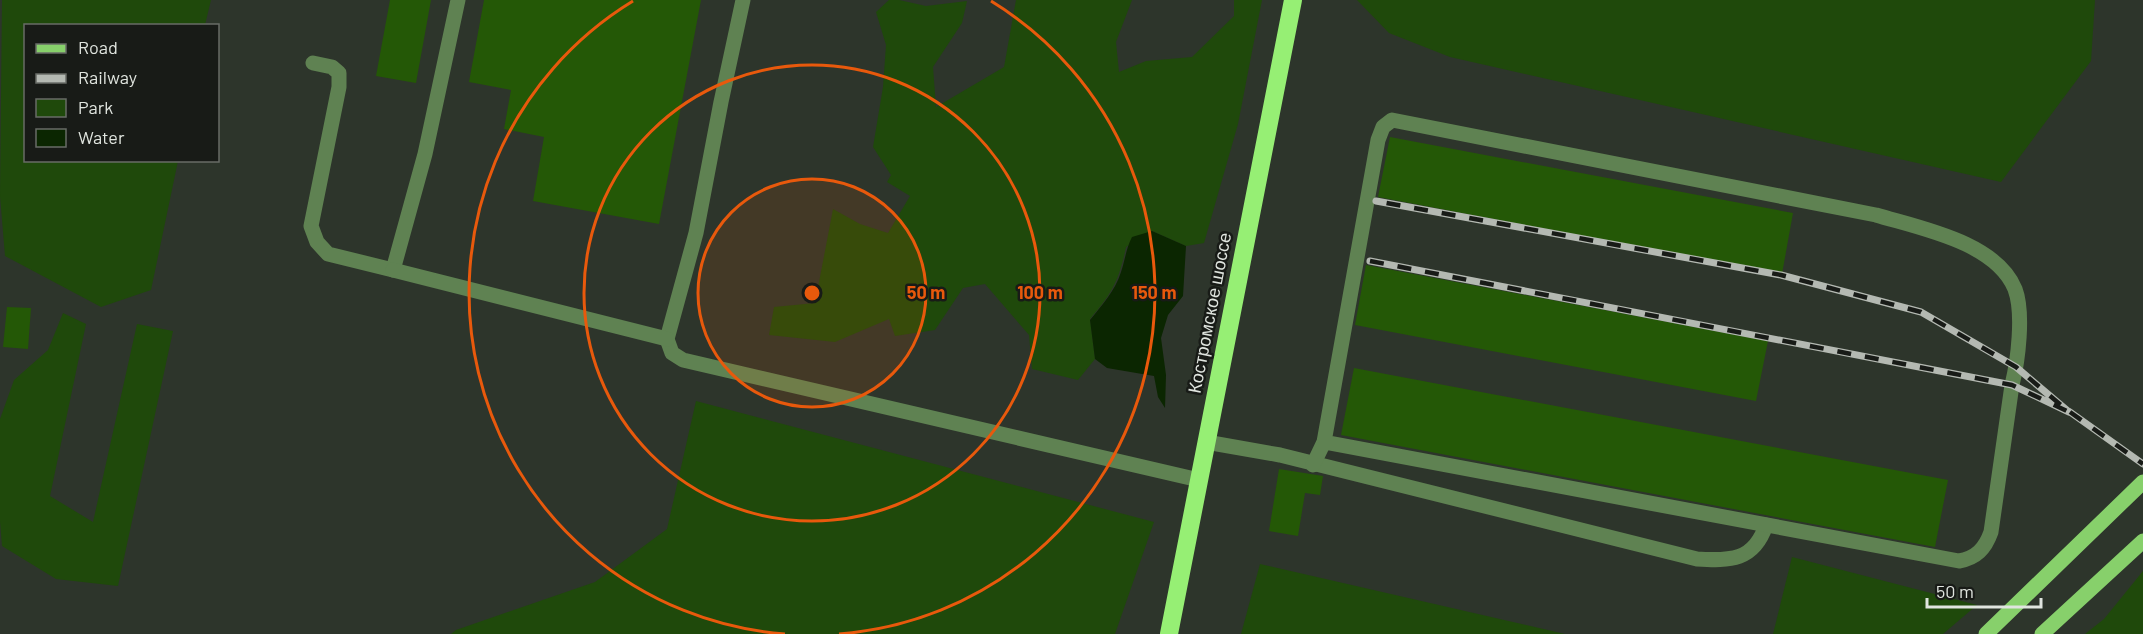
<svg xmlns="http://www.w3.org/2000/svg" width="2143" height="634" font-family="Barlow,sans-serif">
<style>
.green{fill:#1f490b}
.water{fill:#0b2601}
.building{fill:#245806}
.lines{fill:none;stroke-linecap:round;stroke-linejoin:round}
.minor{stroke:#5f8252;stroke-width:15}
.major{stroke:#87d06b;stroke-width:15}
.highway{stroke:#96ef74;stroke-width:18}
.rail-casing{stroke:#b4b9b2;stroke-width:7}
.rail{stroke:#181b17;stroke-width:4.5;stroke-dasharray:14;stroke-linecap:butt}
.ring{fill:none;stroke:#e8590c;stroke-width:3}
.labels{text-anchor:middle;stroke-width:5;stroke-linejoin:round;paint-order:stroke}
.street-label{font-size:18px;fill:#e0e5df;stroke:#181b17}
.centre{fill:#e8590c;stroke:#181b17;stroke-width:3}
.ring-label{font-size:18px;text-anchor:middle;font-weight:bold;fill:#e8590c;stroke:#181b17;stroke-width:5;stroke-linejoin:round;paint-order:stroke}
</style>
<rect width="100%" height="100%" fill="#2d352b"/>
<!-- green -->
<g class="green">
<polygon points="2,0 211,0 205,25 26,26 26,160 178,161 151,290 101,307 5,256 0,196"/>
<path d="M889,0H899L926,6L967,1L962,23L933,67L936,107L1004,67L1016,0H1132L1116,42L1119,72L1146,61L1192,57L1234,16V0H1262L1238,124L1204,243L1186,246L1152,231L1126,247C1119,281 1112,293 1090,319L1095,359L1078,380L1032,369L1029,335L985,284L963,288L935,330L895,336L889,319L835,342L769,335L774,307L815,303L833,209L860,224L888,233L910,196L887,182L891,175L873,147L883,87L886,45L876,12Z"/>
<polygon points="1357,0 2095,0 2091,61 2001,182 1450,57 1389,33"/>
<polygon points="63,313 86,324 50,496 93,522 137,324 173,331 118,586 56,579 2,546 0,521 0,419 14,380 48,350"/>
<polygon points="696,401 1154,522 1115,634 451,634 456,630 595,582 667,529"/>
<polygon points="1792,557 1977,605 1943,634 1773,634"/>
<polygon points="1260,564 1565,634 1241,634"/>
<polygon points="2143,571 2143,634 2085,634 2104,619"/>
</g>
<!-- water -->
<path class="water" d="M1152,231L1186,246L1183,296L1168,315L1161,338L1166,375L1165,408L1158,397L1154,376L1107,368L1095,359L1090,320C1102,305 1115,291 1121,272C1125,260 1126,249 1132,237Z"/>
<!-- building -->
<g class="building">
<polygon points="390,0 431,0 416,83 376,76"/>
<polygon points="484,0 701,0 659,224 533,201 544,137 504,129 511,90 469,82"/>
<polygon points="1390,137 1793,213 1782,274 1378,197"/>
<polygon points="1366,265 1768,341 1756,401 1355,325"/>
<polygon points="7,307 31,308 28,349 3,347"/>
<polygon points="1354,368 1948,480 1935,547 1341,435"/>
<polygon points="1279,469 1323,476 1320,495 1305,493 1298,536 1269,531"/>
</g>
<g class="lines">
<!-- minor -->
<g class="minor">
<polyline points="743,0 721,102 696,233 667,339 672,353 683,360 1199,480"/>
<polyline points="313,63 332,67 339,73 339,87 311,226 317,242 328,254 393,270 425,154 458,0"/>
<polyline points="393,270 667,339"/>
<path d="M1206,442L1280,455L1697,559C1730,561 1754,561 1766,525"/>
<path d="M1313,465L1324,442L1378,140L1383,127L1392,120L1876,215C1919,228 1996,242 2015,289C2024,313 2018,361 2012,385L1991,532C1985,549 1976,558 1959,561L1324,442"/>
</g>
<!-- major -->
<g class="major">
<polyline points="1986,634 2143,482"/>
<polyline points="2042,634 2143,541"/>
</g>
<!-- highway -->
<polyline class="highway" points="1169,634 1293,0"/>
<!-- rail casing -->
<g class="rail-casing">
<g id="rail">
<polyline points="1370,261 2012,385 2069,412 2016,367 1921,312 1781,275 1376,201"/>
<polyline points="2070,412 2143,464"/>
</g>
</g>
<!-- rail -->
<use href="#rail" class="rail"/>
</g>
<!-- distance rings -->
<circle cx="812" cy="293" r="114" fill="#e8590c" fill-opacity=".12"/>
<g class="ring">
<circle cx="812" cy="293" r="114"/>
<circle cx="812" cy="293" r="228"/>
<path d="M785 634A342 342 0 0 1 633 1M991 1A342 342 0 0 1 839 634"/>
</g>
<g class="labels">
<!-- street labels -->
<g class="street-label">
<text transform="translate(1210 313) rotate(-79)" y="6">Костромское шоссе</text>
</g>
</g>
<circle cx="812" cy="293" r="9" class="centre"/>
<g class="ring-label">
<text x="926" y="299">50 m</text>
<text x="1040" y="299">100 m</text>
<text x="1154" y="299">150 m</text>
</g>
<!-- legend -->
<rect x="24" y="24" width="195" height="138" fill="#181b17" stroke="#686c67" stroke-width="1.5"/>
<rect x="36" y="44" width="30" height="9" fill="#87d06b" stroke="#686c67" stroke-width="1.5"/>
<text x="78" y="54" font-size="18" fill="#e0e5df">Road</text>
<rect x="36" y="74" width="30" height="9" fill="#b4b9b2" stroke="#686c67" stroke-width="1.5"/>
<text x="78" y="84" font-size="18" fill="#e0e5df">Railway</text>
<rect x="36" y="99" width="30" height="18" fill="#1f490b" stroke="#686c67" stroke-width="1.5"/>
<text x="78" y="114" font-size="18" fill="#e0e5df">Park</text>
<rect x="36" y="129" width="30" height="18" fill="#0b2601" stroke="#686c67" stroke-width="1.5"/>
<text x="78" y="144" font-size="18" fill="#e0e5df">Water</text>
<!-- scale -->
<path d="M1927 598v9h114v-9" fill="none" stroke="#e0e5df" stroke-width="3"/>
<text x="1936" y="598" font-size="18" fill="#e0e5df" stroke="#181b17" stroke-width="4.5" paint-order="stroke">50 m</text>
</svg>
